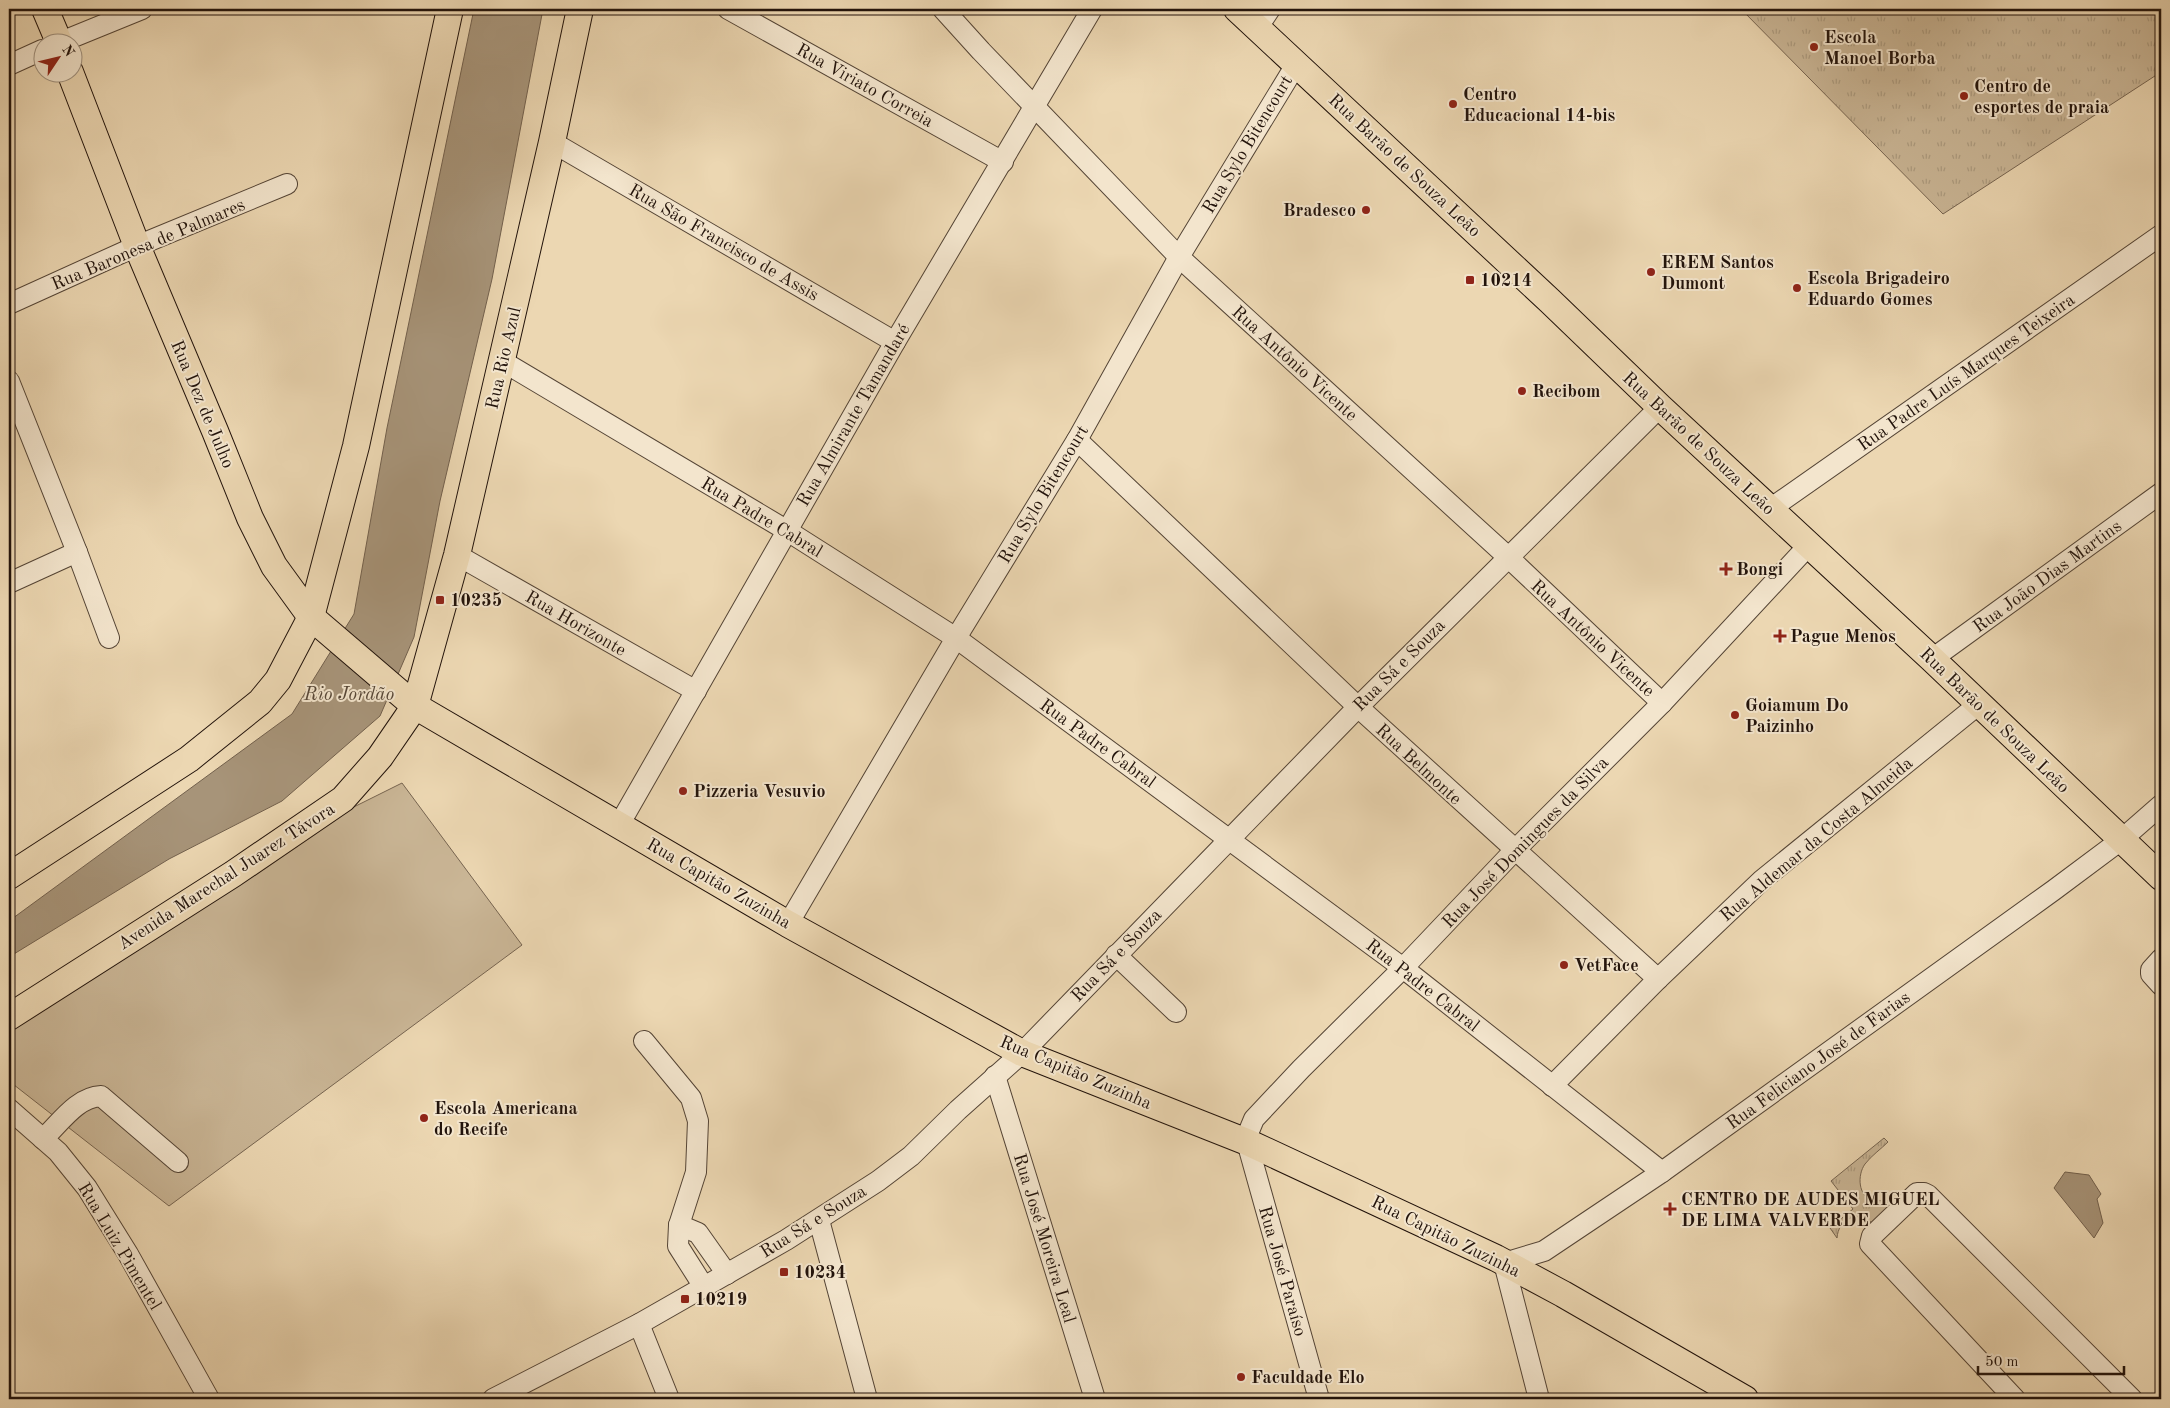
<svg xmlns="http://www.w3.org/2000/svg" width="2170" height="1408" font-family="'Old Standard TT',serif">
<style>
.grass{fill:#cab696;stroke:#766450}
.park{fill:url(#park-tufts);stroke:#766450}
.water{fill:#a79479;stroke:#72604d}
.lines{fill:none;stroke-linecap:round;stroke-linejoin:round}
.minor-casing{stroke:#544435;stroke-width:22}
.major-casing{stroke:#22130b;stroke-width:28}
.minor{stroke:#f3e5cd;stroke-width:20}
.major{stroke:#ecd7b2;stroke-width:26}
.poi-dot{fill:#8f2418;stroke:#f3e5cd;stroke-width:2}
.labels{text-anchor:middle;stroke-width:4;stroke-linejoin:round;paint-order:stroke}
.poi-label{font-size:18px;font-weight:bold;fill:#22130b;stroke:#f3e5cd;text-anchor:start}
.street-label{font-size:18px;fill:#22130b;stroke:#f3e5cd}
.water-label{font-size:19px;font-style:italic;fill:#574737;stroke:#f3e5cd}
</style>
<defs>
<pattern id="park-tufts" width="24" height="20" patternUnits="userSpaceOnUse" patternTransform="scale(1.25)"><rect width="24" height="20" fill="#cab696"/><path d="M3 7l-1-3M5 7V3M7 7l1-3M15 17l-1-3M17 17v-4M19 17l1-3" fill="none" stroke="#ad9c80"/></pattern>
</defs>
<rect width="100%" height="100%" fill="#ecd7b2"/>
<filter id="stains"><feTurbulence type="fractalNoise" baseFrequency=".004" numOctaves="4"/><feColorMatrix values="0 0 0 0 .2 0 0 0 0 .09 0 0 0 0 .02 0 0 0 .5 -.17"/></filter>
<radialGradient id="worn" r=".72"><stop offset=".6" stop-color="#630" stop-opacity="0"/><stop offset="1" stop-color="#630" stop-opacity=".3"/></radialGradient>
<!-- grass -->
<polygon class="grass" points="402,783 522,945 169,1206 9,1081 9,1006 183,892"/>
<!-- park -->
<g class="park">
<polygon points="1741,9 2161,9 2161,72 1943,214"/>
<path d="M1884,1138L1888,1142C1881,1149 1871,1156 1865,1164C1857,1175 1858,1197 1873,1200C1884,1202 1898,1199 1909,1198L1872,1223C1857,1209 1838,1220 1837,1238L1830,1228L1853,1209L1831,1181Z"/>
</g>
<!-- water -->
<g class="water">
<polygon points="474,9 543,9 492,279 440,501 414,637 380,716 282,801 169,859 9,957 9,921 292,714 354,614 387,428"/>
<polygon points="2065,1172 2089,1175 2101,1194 2097,1199 2103,1223 2094,1238 2054,1188"/>
</g>
<g class="lines">
<!-- minor casing -->
<g class="minor-casing">
<g id="minor">
<polyline points="728,9 1003,162"/>
<polyline points="943,9 981,51 1179,257 1508,557 1662,703"/>
<polyline points="1258,27 1270,9"/>
<polyline points="61,42 142,9"/>
<polyline points="9,65 42,50"/>
<polyline points="552,142 895,342"/>
<polyline points="9,304 137,246 287,184"/>
<polyline points="502,361 786,530 956,638 1403,968 1662,1172"/>
<polyline points="9,381 77,552 109,638"/>
<polyline points="1077,440 1358,707 1658,979"/>
<polyline points="1770,509 2161,235"/>
<polyline points="457,555 696,691"/>
<polyline points="9,583 77,552"/>
<polyline points="1932,659 2161,493"/>
<polyline points="619,825 895,342 1092,9"/>
<polyline points="788,924 956,638 1077,440 1179,257 1297,63"/>
<polyline points="1116,955 1176,1012"/>
<polyline points="2161,959 2151,970 2151,974 2161,985"/>
<polyline points="644,1041 691,1098 698,1121 696,1172 679,1225 678,1246 704,1287"/>
<polyline points="995,1076 1095,1399"/>
<polyline points="1552,1086 1658,979 1762,880 1979,704"/>
<polyline points="9,1109 58,1152 87,1188 128,1254 209,1399"/>
<path d="M43,1139C60,1123 77,1097 101,1096L178,1162"/>
<polyline points="819,1220 867,1399"/>
<polyline points="679,1225 698,1233 727,1274"/>
<polyline points="639,1324 669,1399"/>
<polyline points="493,1399 639,1324 786,1240 878,1181 911,1156 958,1110 1022,1053 1358,707 1660,407"/>
<polyline points="1319,1399 1247,1142 1249,1131 1254,1119 1301,1069 1403,968 1514,851 1662,703 1809,545"/>
<polyline points="1539,1399 1504,1263 1544,1251 1662,1172 2054,890 2121,840 2161,805"/>
<polyline points="2015,1399 1870,1244 1872,1236 1917,1193 1924,1193 1928,1195 2132,1399"/>
</g>
</g>
<!-- major casing -->
<g class="major-casing">
<g id="major">
<polyline points="45,9 59,42"/>
<polyline points="1237,9 1550,301 1660,407 1932,659 2161,877"/>
<polyline points="70,72 137,246 215,431 250,518 274,566 311,617 415,706 788,924 1022,1053 1247,1142 1496,1258 1563,1294 1745,1399"/>
<polyline points="9,876 189,759 260,702 278,680 311,617 356,446 450,9"/>
<polyline points="9,1017 233,874 343,799 380,757 415,706 457,555 552,142 580,9"/>
</g>
</g>
<!-- minor -->
<use href="#minor" class="minor"/>
<!-- major -->
<use href="#major" class="major"/>
</g>
<!-- markers -->
<g class="poi-dot">
<circle cx="1814" cy="47" r="5"/>
<circle cx="1964" cy="96" r="5"/>
<circle cx="1453" cy="104" r="5"/>
<circle cx="1366" cy="210" r="5"/>
<circle cx="1651" cy="272" r="5"/>
<rect x="1465" y="275" width="10" height="10" rx="2.5"/>
<circle cx="1797" cy="288" r="5"/>
<circle cx="1522" cy="391" r="5"/>
<path d="M1723.5 561.5h5v5h5v5h-5v5h-5v-5h-5v-5h5z"/>
<rect x="435" y="595" width="10" height="10" rx="2.5"/>
<path d="M1777.5 628.5h5v5h5v5h-5v5h-5v-5h-5v-5h5z"/>
<circle cx="1735" cy="715" r="5"/>
<circle cx="683" cy="791" r="5"/>
<circle cx="1564" cy="965" r="5"/>
<circle cx="424" cy="1118" r="5"/>
<path d="M1667.5 1201.5h5v5h5v5h-5v5h-5v-5h-5v-5h5z"/>
<rect x="779" y="1267" width="10" height="10" rx="2.5"/>
<rect x="680" y="1294" width="10" height="10" rx="2.5"/>
<circle cx="1241" cy="1377" r="5"/>
</g>
<g class="labels">
<!-- poi labels -->
<g class="poi-label">
<text x="1824" y="43">Escola<tspan x="1824" dy="21">Manoel Borba</tspan></text>
<text x="1974" y="92">Centro de<tspan x="1974" dy="21">esportes de praia</tspan></text>
<text x="1463" y="100">Centro<tspan x="1463" dy="21">Educacional 14-bis</tspan></text>
<text x="1356" y="216" text-anchor="end">Bradesco</text>
<text x="1661" y="268">EREM Santos<tspan x="1661" dy="21">Dumont</tspan></text>
<text x="1807" y="284">Escola Brigadeiro<tspan x="1807" dy="21">Eduardo Gomes</tspan></text>
<text x="1480" y="286">10214</text>
<text x="1532" y="397">Recibom</text>
<text x="1736" y="575">Bongi</text>
<text x="450" y="606">10235</text>
<text x="1790" y="642">Pague Menos</text>
<text x="1745" y="711">Goiamum Do<tspan x="1745" dy="21">Paizinho</tspan></text>
<text x="693" y="797">Pizzeria Vesuvio</text>
<text x="1574" y="971">VetFace</text>
<text x="434" y="1114">Escola Americana<tspan x="434" dy="21">do Recife</tspan></text>
<text x="1681" y="1205">CENTRO DE AUDES MIGUEL<tspan x="1681" dy="21">DE LIMA VALVERDE</tspan></text>
<text x="794" y="1278">10234</text>
<text x="695" y="1305">10219</text>
<text x="1251" y="1383">Faculdade Elo</text>
</g>
<!-- street labels -->
<g class="street-label">
<text transform="translate(865 85) rotate(29)" y="6">Rua Viriato Correia</text>
<text transform="translate(1247 144) rotate(-59)" y="6">Rua Sylo Bitencourt</text>
<text transform="translate(1405 165) rotate(43)" y="6">Rua Barão de Souza Leão</text>
<text transform="translate(724 242) rotate(30)" y="6">Rua São Francisco de Assis</text>
<text transform="translate(148 244) rotate(-23)" y="6">Rua Baronesa de Palmares</text>
<text transform="translate(503 358) rotate(-77)" y="6">Rua Rio Azul</text>
<text transform="translate(1295 363) rotate(42)" y="6">Rua Antônio Vicente</text>
<text transform="translate(1966 372) rotate(-35)" y="6">Rua Padre Luís Marques Teixeira</text>
<text transform="translate(203 404) rotate(67)" y="6">Rua Dez de Julho</text>
<text transform="translate(853 415) rotate(-60)" y="6">Rua Almirante Tamandaré</text>
<text transform="translate(1699 443) rotate(43)" y="6">Rua Barão de Souza Leão</text>
<text transform="translate(1043 494) rotate(-59)" y="6">Rua Sylo Bitencourt</text>
<text transform="translate(762 517) rotate(31)" y="6">Rua Padre Cabral</text>
<text transform="translate(2047 576) rotate(-36)" y="6">Rua João Dias Martins</text>
<text transform="translate(576 623) rotate(30)" y="6">Rua Horizonte</text>
<text transform="translate(1593 638) rotate(43)" y="6">Rua Antônio Vicente</text>
<text transform="translate(1399 665) rotate(-45)" y="6">Rua Sá e Souza</text>
<text transform="translate(1995 720) rotate(44)" y="6">Rua Barão de Souza Leão</text>
<text transform="translate(1098 743) rotate(36)" y="6">Rua Padre Cabral</text>
<text transform="translate(1419 764) rotate(43)" y="6">Rua Belmonte</text>
<text transform="translate(1816 839) rotate(-40)" y="6">Rua Aldemar da Costa Almeida</text>
<text transform="translate(1525 842) rotate(-46)" y="6">Rua José Domingues da Silva</text>
<text transform="translate(226 876) rotate(-33)" y="6">Avenida Marechal Juarez Távora</text>
<text transform="translate(719 883) rotate(30)" y="6">Rua Capitão Zuzinha</text>
<text transform="translate(1116 955) rotate(-46)" y="6">Rua Sá e Souza</text>
<text transform="translate(1423 985) rotate(38)" y="6">Rua Padre Cabral</text>
<text transform="translate(1818 1060) rotate(-36)" y="6">Rua Feliciano José de Farias</text>
<text transform="translate(1076 1072) rotate(23)" y="6">Rua Capitão Zuzinha</text>
<text transform="translate(813 1221) rotate(-32)" y="6">Rua Sá e Souza</text>
<text transform="translate(1446 1236) rotate(26)" y="6">Rua Capitão Zuzinha</text>
<text transform="translate(1045 1238) rotate(73)" y="6">Rua José Moreira Leal</text>
<text transform="translate(120 1246) rotate(59)" y="6">Rua Luiz Pimentel</text>
<text transform="translate(1283 1271) rotate(74)" y="6">Rua José Paraíso</text>
</g>
<!-- water labels -->
<g class="water-label">
<text x="349" y="700">Rio Jordão</text>
</g>
</g>
<!-- margin -->
<rect width="2170" height="1408" fill="none" stroke="#ecd7b2" stroke-width="30"/>
<rect x="10" y="10" width="2150" height="1388" fill="none" stroke="#22130b" stroke-width="2.5"/>
<rect x="15" y="15" width="2140" height="1378" fill="none" stroke="#22130b"/>
<!-- north arrow -->
<g transform="translate(58 58) rotate(55)"><circle r="24" fill="#f3e5cd" stroke="#9f917f"/>
<path d="M0-4L9 19L0 12L-9 19Z" fill="#8f2418"/>
<text y="-8" font-size="14" font-weight="bold" text-anchor="middle" fill="#22130b">N</text>
</g>
<!-- scale -->
<path d="M1978 1366v8h146v-8" fill="none" stroke="#22130b" stroke-width="2.5"/>
<text x="1985" y="1366" font-size="15" fill="#22130b" stroke="#f3e5cd" stroke-width="4" paint-order="stroke">50 m</text>
<rect width="100%" height="100%" filter="url(#stains)"/>
<rect width="100%" height="100%" fill="url(#worn)"/>
</svg>
